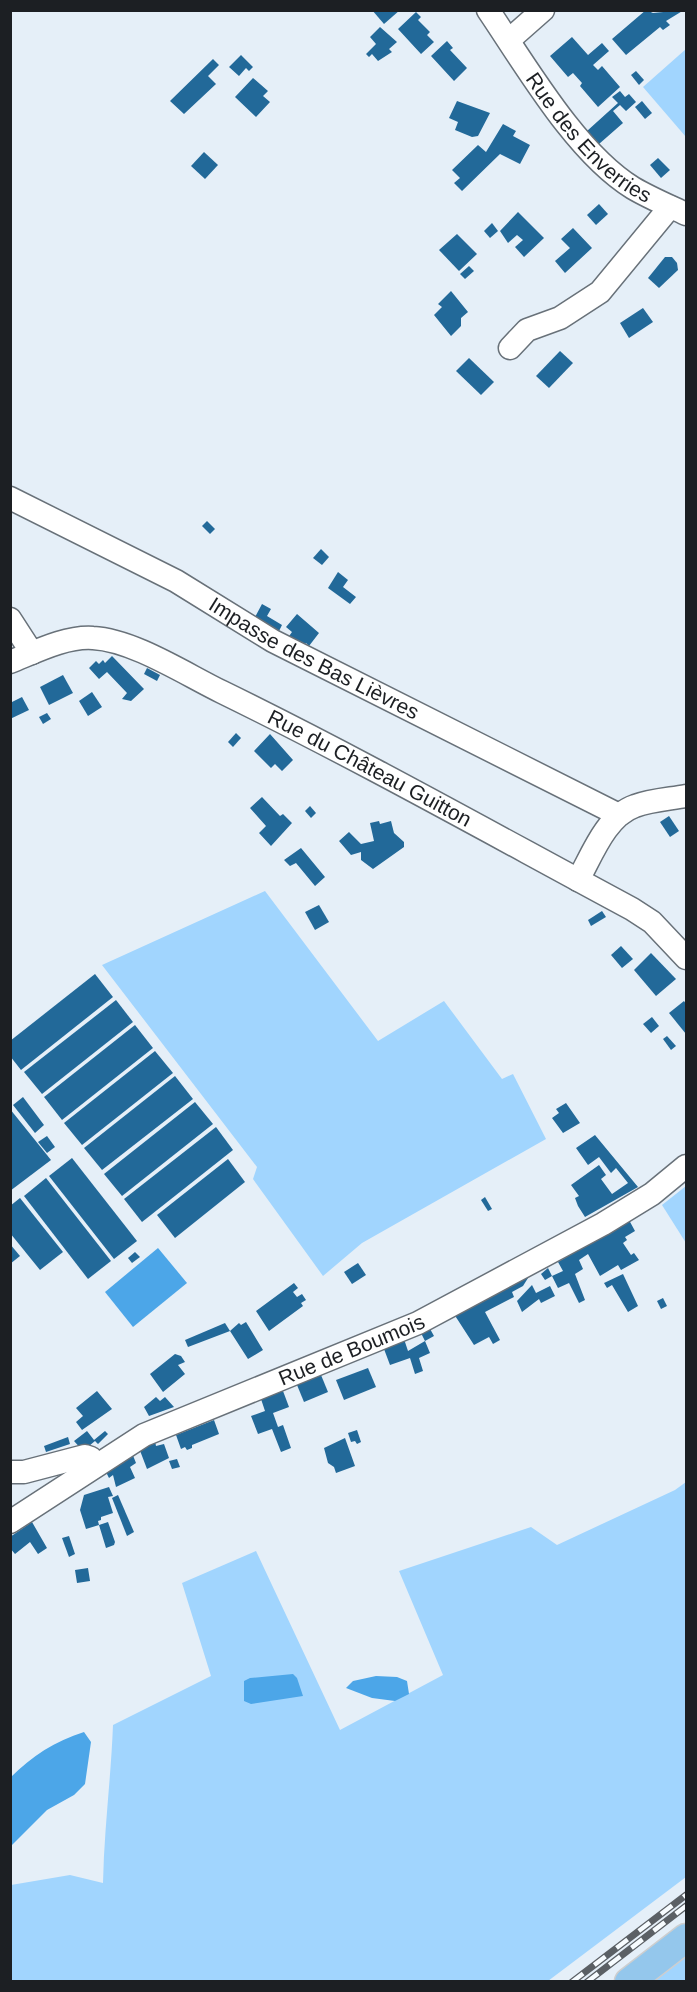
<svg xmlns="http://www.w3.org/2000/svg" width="697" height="1992" font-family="Helvetica,sans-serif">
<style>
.green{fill:#a1d5fe}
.water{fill:#4ca6e8}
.building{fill:#226999}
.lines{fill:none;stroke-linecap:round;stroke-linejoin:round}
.minor-casing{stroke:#687179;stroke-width:25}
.major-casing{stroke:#cdcecf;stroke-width:31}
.minor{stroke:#fff;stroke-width:22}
.major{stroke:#94c7ec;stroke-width:28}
.rail-casing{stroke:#5b6065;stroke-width:7}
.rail{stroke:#f7fcff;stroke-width:4.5;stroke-dasharray:14;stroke-linecap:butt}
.labels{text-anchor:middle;stroke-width:6;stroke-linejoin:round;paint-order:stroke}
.street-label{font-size:21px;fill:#1c1f23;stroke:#f7fcff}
</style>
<rect width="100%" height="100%" fill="#e5eff8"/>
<!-- green -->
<g class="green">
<polygon points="686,49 686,137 643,87"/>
<polygon points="265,891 378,1041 444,1001 502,1079 513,1074 546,1139 362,1243 323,1276 253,1179 257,1167 102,965"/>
<polygon points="686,1186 686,1243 662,1205"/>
<path d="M686,1482V1877L548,1981L11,1982V1885L70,1875L103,1883C104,1830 111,1778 113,1725L211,1676L182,1583L256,1551L340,1730L443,1675L399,1571L531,1527L557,1545L675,1490Z"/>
<polygon points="686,1951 686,1981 647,1982"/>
</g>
<!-- water -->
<g class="water">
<polygon points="158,1248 187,1283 133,1327 105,1292"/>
<polygon points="293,1674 297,1678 303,1696 251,1704 244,1701 244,1681 250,1678"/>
<polygon points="376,1676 397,1677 407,1681 409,1694 395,1701 372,1698 346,1688 353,1681"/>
<path d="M84,1732L91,1742L85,1784L74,1795L47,1810L11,1846V1777C32,1756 55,1741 84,1732Z"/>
</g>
<!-- building -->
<g class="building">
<polygon points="372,10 400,10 384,24"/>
<polygon points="646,10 653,13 684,10 666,21 670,25 663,30 660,27 626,55 612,39"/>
<polygon points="416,12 421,17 418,20 430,32 427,35 434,42 421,54 398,29"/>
<polygon points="380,27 397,42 389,49 392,52 378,61 372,54 369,57 366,54 376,44 370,37"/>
<polygon points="572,37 588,55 602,43 609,51 593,65 598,70 602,66 620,87 598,107 580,86 582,83 573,73 568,77 550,56"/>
<polygon points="447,41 453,48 450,50 467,68 454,81 431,56"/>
<polygon points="241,55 253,67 249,71 246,68 239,76 229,67"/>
<polygon points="213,59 219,65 208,76 216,84 184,114 170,101"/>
<polygon points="636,71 644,80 639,85 631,75"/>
<polygon points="253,78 268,91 263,96 270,102 256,117 235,97"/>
<polygon points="620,91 625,97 629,94 636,102 626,111 620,105 613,111 623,123 599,144 587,131 618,103 612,97"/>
<polygon points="457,101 490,113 478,136 472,137 455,130 458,122 449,118"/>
<polygon points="642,101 652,113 645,119 635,107"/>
<polygon points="503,124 516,131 513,136 530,145 520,164 500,154 462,191 454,183 460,178 452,170 478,145 486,152"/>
<polygon points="204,152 218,165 205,179 191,166"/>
<polygon points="658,158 670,170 661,178 650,165"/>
<polygon points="599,204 608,214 596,225 587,215"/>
<polygon points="518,212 544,238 524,257 515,247 523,240 517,235 508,243 500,231"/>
<polygon points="492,223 498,231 490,238 484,231"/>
<polygon points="573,228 592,248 565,273 555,261 570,248 561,239"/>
<polygon points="457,234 477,254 459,271 439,250"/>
<polygon points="665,257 672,257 677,263 678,270 659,288 648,278"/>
<polygon points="469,266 474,271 465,279 460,274"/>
<polygon points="451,291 468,312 461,318 461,326 451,336 434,315 442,307 438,304"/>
<polygon points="643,308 653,322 629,338 620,323"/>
<polygon points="560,351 573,363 549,388 536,376"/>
<polygon points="469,358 494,382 481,395 456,371"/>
<polygon points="207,521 215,529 210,534 202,526"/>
<polygon points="321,549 329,557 322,565 313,558"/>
<polygon points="338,572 348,580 343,587 356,597 350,604 328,588"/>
<polygon points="262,604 271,609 267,616 282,625 277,635 253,621"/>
<polygon points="297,614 319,633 309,646 306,643 300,650 287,639 292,632 286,627"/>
<polygon points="112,656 144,689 131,701 122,699 127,693 107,672 99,679 89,668 96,661 99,664 103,660 105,663"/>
<polygon points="147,668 160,675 157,681 144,674"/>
<polygon points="63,675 73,693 49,705 40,687"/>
<polygon points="92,692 102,707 88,716 79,701"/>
<polygon points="22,697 29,710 10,719 10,703"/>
<polygon points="47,713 51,719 43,724 39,717"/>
<polygon points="236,733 241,738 233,747 228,742"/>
<polygon points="270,734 293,760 282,771 275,764 271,768 254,751"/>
<polygon points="262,797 280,816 283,814 292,823 271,846 259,833 266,826 250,808"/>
<polygon points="310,806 316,813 311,818 305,811"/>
<polygon points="669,816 679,831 670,837 660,822"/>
<polygon points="379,821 380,824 391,821 394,833 404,842 404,847 373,869 361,860 361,852 351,855 339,841 349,832 361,844 374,841 370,823"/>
<polygon points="301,848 325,877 315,886 296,863 290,866 284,860"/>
<polygon points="319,905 329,922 315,930 305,912"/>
<polygon points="602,911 606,917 591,926 588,920"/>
<polygon points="621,946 633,959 622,968 611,955"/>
<polygon points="651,953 676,979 656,996 634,970"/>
<polygon points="95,974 113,997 21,1070 10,1056 10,1041"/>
<polygon points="116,1000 133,1022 42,1094 24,1072"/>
<polygon points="684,1001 686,1004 686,1034 669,1013"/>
<polygon points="652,1017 659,1026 651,1033 643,1024"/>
<polygon points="135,1025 153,1048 62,1120 44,1097"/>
<polygon points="667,1036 676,1046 671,1050 663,1039"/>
<polygon points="155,1051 173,1073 82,1145 64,1123"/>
<polygon points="175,1076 193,1099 102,1170 84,1148"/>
<polygon points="23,1097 44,1125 35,1133 13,1105"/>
<polygon points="195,1102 213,1124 122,1196 104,1174"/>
<polygon points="566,1103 580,1123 563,1133 552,1118 559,1113 556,1109"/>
<polygon points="10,1109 51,1160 10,1191"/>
<polygon points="216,1127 233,1150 142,1222 124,1199"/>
<polygon points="595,1135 638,1187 585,1217 578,1206 575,1198 579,1196 571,1185 599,1165 606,1175 601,1179 612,1194 628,1183 616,1168 611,1173 599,1157 588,1165 576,1148"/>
<polygon points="47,1136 55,1147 47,1153 38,1142"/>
<polygon points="72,1158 137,1241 114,1259 49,1176"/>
<polygon points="228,1159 245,1182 175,1238 157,1215"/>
<polygon points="46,1178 111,1261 88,1279 24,1196"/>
<polygon points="485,1197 492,1209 488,1211 481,1200"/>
<polygon points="20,1198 63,1252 40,1270 10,1233 10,1206"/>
<polygon points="629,1220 635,1231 625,1237 627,1240 623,1243 631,1255 634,1253 639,1260 621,1270 618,1265 600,1276 588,1254 579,1260 583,1269 575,1274 585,1300 579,1303 569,1283 558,1288 552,1276 545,1280 541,1274 548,1268 552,1276 563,1271 558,1262"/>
<polygon points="10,1244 20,1256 10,1264"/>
<polygon points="135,1252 140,1257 132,1263 128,1258"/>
<polygon points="358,1263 366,1275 352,1284 344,1272"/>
<polygon points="525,1272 528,1278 523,1286 512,1292 514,1297 485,1312 500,1340 493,1344 489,1337 474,1345 452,1311"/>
<polygon points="623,1274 638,1306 628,1312 612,1285 607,1288 604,1283"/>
<polygon points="294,1283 298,1288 293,1292 297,1297 302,1294 306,1300 301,1303 303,1306 269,1331 256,1311"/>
<polygon points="532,1285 536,1293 550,1286 555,1296 541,1303 539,1299 522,1312 517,1301"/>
<polygon points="663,1298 667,1306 661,1309 657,1301"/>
<polygon points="246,1322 263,1350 248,1359 230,1331 239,1323 241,1325"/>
<polygon points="225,1323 230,1331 188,1347 185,1340"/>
<polygon points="429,1327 434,1336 425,1341 430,1353 419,1358 423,1371 415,1374 410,1358 390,1365 384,1349 404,1339 408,1351 425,1341 420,1331"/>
<polygon points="175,1354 181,1356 185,1362 178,1365 185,1374 163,1392 150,1374"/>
<polygon points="368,1368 376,1387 344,1400 336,1380"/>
<polygon points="321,1375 328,1392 304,1402 297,1385"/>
<polygon points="97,1391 112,1409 82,1430 76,1422 83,1416 76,1408"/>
<polygon points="283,1391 289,1407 273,1413 278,1427 283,1425 291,1448 281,1452 272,1429 258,1434 251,1416 265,1411 261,1399"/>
<polygon points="156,1397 160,1401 165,1397 174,1407 149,1416 144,1407"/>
<polygon points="214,1420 219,1434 192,1445 192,1448 187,1450 185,1447 181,1449 176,1435"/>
<polygon points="357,1430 361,1442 357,1444 355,1441 351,1442 348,1433"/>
<polygon points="87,1431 94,1440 105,1431 108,1434 98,1444 95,1441 83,1451 74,1441"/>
<polygon points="68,1437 70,1444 46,1452 44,1446"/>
<polygon points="345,1438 355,1466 336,1473 334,1467 328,1463 324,1448"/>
<polygon points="155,1441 156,1446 164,1444 169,1458 147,1469 139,1448"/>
<polygon points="132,1453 136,1463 130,1467 135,1478 116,1487 113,1475 109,1478 104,1468"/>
<polygon points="177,1459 180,1467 172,1469 169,1461"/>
<polygon points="109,1487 113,1496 108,1497 113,1513 101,1517 101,1520 98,1521 99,1525 108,1522 115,1542 114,1545 106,1548 99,1525 86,1529 80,1510 84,1495"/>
<polygon points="118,1495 134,1532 127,1536 112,1498"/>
<polygon points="32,1522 47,1548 38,1554 30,1542 15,1554 10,1548 10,1537"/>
<polygon points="69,1536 75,1554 69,1557 62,1538"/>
<polygon points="88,1568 90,1581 77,1583 75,1570"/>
</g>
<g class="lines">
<!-- minor casing -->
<g class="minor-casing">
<g id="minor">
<path id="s1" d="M488,10C526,66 576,153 633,188C650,198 669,206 686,214"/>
<polyline points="509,40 543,10"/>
<polyline points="510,348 527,330 560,318 600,292 670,207"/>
<path id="s2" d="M10,498L176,581L273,641L619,815"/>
<polyline points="10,619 32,653"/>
<path id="s3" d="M10,662C35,652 66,636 93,638C133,640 185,674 222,692C361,760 496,836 632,909L652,922L686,958"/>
<path d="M578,880C592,855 606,816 635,806C651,800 670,799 686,796"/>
<polyline points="10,1472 24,1472 85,1456 91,1458 95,1465"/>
<path id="s4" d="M10,1522L144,1435L418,1323L603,1224L652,1194L686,1166"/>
</g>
</g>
<!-- major casing -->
<g class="major-casing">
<polyline id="major" points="629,1982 686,1938"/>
</g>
<!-- minor -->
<use href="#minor" class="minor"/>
<!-- major -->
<use href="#major" class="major"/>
<!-- rail casing -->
<g class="rail-casing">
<g id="rail">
<polyline points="572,1982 686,1895"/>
<polyline points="587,1982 686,1906"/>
</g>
</g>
<!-- rail -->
<use href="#rail" class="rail"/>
</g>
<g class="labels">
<!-- street labels -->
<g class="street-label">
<text dy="7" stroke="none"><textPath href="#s1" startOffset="164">Rue des Enverries</textPath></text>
<text dy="7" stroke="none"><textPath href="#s2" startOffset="344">Impasse des Bas Lièvres</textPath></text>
<text dy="7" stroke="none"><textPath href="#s3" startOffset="394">Rue du Château Guitton</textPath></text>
<text dy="7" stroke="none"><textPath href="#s4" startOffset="384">Rue de Boumois</textPath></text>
</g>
</g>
<!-- border -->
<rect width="697" height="1992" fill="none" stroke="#1c1f23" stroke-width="24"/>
</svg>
